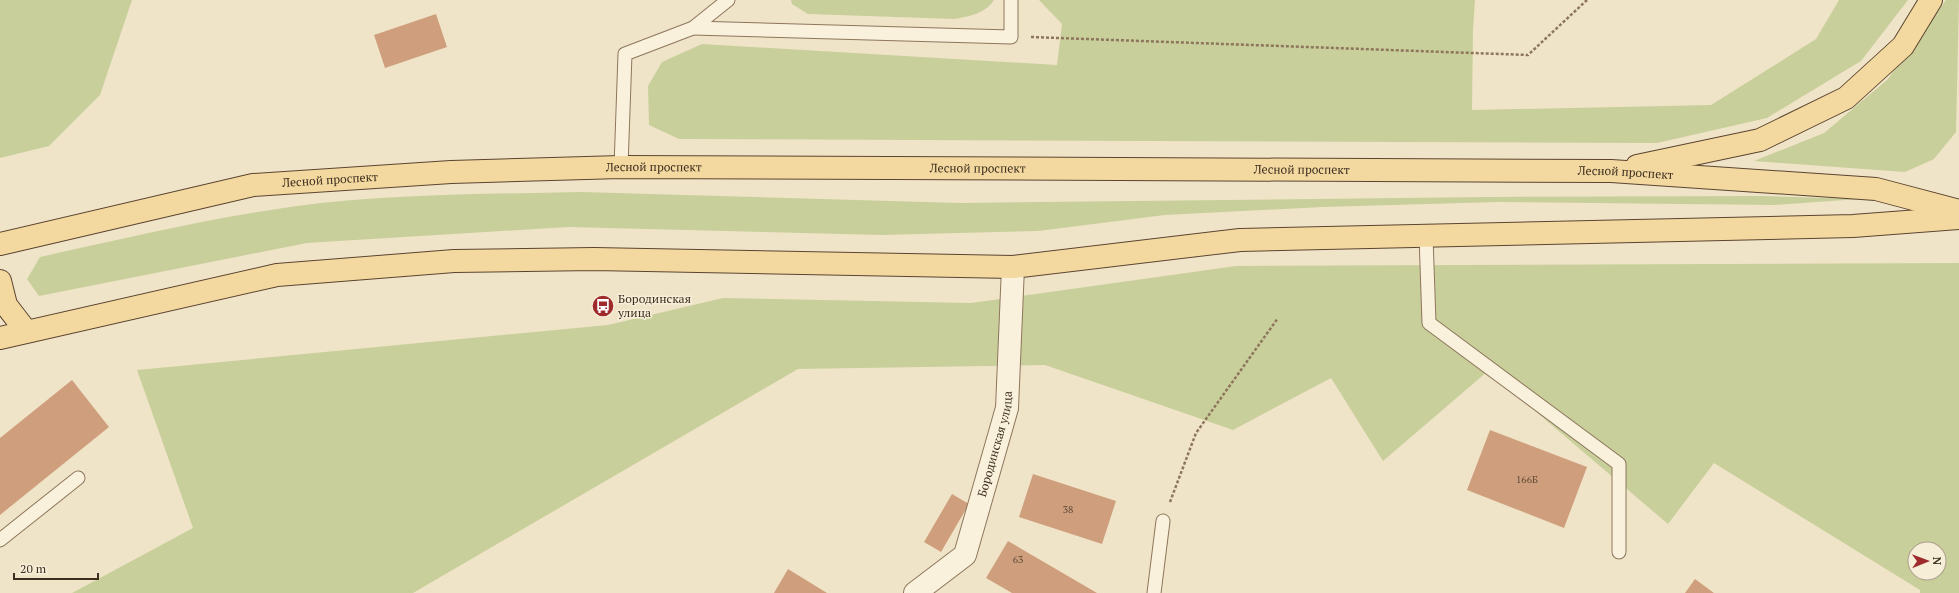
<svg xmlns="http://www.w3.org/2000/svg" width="1959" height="593" font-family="'PT Serif',serif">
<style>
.green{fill:#c9cf9b;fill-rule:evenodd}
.building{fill:#cf9f7d}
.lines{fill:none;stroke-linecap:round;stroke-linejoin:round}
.lane-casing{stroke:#8d765c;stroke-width:15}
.street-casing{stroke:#8d765c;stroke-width:24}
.primary-casing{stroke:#5b4430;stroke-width:24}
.path{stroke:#8d765c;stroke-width:2.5;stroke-dasharray:3 2;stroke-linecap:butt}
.lane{stroke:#faf1dc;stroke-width:13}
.street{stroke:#faf1dc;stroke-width:22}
.primary{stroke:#f3d9a0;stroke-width:22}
.labels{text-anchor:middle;stroke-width:3;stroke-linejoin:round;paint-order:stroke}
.number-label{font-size:10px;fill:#624a37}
.street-label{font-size:12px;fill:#3d2e20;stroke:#f7eed8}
.poi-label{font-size:12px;fill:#3d2e20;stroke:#f7eed8;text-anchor:start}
</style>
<rect width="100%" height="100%" fill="#f0e4c8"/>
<!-- green -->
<g class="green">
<polygon points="0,0 132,0 100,95 49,146 0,158"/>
<path d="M791,0H994C986,13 968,17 954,19L808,14L792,4Z"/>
<polygon points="1039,0 1475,0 1473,30 1472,110 1711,105 1816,39 1839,0 1908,0 1861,61 1767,118 1657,143 679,139 649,125 648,86 662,62 702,44 1057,65 1062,24"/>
<polygon points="1946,0 1959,0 1956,132 1934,159 1905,172 1754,161 1824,133 1887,80"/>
<path d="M581,192L960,203L1486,197L1763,196L1860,199L1774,205L1498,202L1323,207L1165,215L1038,231L882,235L568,227L307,243L39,296L27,279L40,257C125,238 210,218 297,206C390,194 487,194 581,192Z"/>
<path d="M1959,263V593H1920V590L1714,463L1668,524L1488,371L1383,461L1331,378L1233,430L1045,365L798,369L413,593H72L193,528L137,370L608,325L723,298L971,303L1236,266ZM1915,549H1939V573H1915Z"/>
</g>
<!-- building -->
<g class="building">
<polygon points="436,14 447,47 385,68 374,35"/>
<polygon points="72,380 109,427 0,515 0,438"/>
<polygon points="1490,430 1587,467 1564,528 1467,490"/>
<polygon points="1033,474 1116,501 1102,544 1019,517"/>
<polygon points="952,494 969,504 941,552 924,542"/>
<polygon points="1008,541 1097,593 1012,593 986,578"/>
<polygon points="788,569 827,593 774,593"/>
<polygon points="1695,579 1714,593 1685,593"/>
</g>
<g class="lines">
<!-- lane casing -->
<g class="lane-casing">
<g id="lane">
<polyline points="693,28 1011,37 1011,0"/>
<polyline points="621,167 625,54 693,28 728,0"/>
<polyline points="1426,236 1429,323 1619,464 1619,552"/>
<polyline points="0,540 78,478"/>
<polyline points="1154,593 1163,521"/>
</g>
</g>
<!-- street casing -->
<g class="street-casing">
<g id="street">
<path id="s1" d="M915,593L965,555L1007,408L1013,267"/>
</g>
</g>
<!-- primary casing -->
<g class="primary-casing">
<g id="primary">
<polyline points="1637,166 1760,140 1846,98 1903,46 1931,0"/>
<path id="s2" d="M0,244L253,185L451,172L621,167L1611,171L1876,189L1959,211"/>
<polyline points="0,281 6,305 26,331"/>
<polyline points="0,338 277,275 454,261 594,259 1013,267 1240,240 1853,226 1959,218"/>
</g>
</g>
<!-- path -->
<g class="path">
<polyline points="1031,37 1528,55 1587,0"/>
<polyline points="1170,502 1196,433 1278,318"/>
</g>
<!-- lane -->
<use href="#lane" class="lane"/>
<!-- street -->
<use href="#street" class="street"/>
<!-- primary -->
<use href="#primary" class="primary"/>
</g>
<!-- icons -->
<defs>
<g id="bus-disc" transform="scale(1.15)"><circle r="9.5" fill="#9e2a2b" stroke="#f7eed8"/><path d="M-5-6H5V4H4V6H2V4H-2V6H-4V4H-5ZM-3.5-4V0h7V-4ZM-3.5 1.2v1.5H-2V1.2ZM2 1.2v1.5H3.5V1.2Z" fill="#fff"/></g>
</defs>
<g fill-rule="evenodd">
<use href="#bus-disc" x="603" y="306"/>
</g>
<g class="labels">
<!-- number labels -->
<g class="number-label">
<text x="1527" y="483">166Б</text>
<text x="1068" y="513">38</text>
<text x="1018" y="563">63</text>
</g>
<!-- street labels -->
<g class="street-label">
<text dy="4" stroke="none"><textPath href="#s2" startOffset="661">Лесной проспект</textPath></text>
<text dy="4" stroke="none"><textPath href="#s2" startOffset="985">Лесной проспект</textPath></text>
<text dy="4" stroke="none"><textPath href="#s2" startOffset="1309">Лесной проспект</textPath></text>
<text dy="4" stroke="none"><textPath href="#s2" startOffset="1633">Лесной проспект</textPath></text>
<text dy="4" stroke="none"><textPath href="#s2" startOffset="337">Лесной проспект</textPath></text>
<text dy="4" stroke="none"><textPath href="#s1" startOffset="178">Бородинская улица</textPath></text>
</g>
<!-- poi labels -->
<g class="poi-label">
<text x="618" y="303">Бородинская<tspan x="618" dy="14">улица</tspan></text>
</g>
</g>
<!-- north arrow -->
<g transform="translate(1927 561) rotate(89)"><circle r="19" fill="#f7eed8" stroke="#ada18e"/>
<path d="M0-3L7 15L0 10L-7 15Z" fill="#9e2a2b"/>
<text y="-6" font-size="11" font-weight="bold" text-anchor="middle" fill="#3d2e20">N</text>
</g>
<!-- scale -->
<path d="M14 573v6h84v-6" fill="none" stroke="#3d2e20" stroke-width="2"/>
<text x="20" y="573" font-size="12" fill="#3d2e20" stroke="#f7eed8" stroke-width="3" paint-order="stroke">20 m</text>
</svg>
